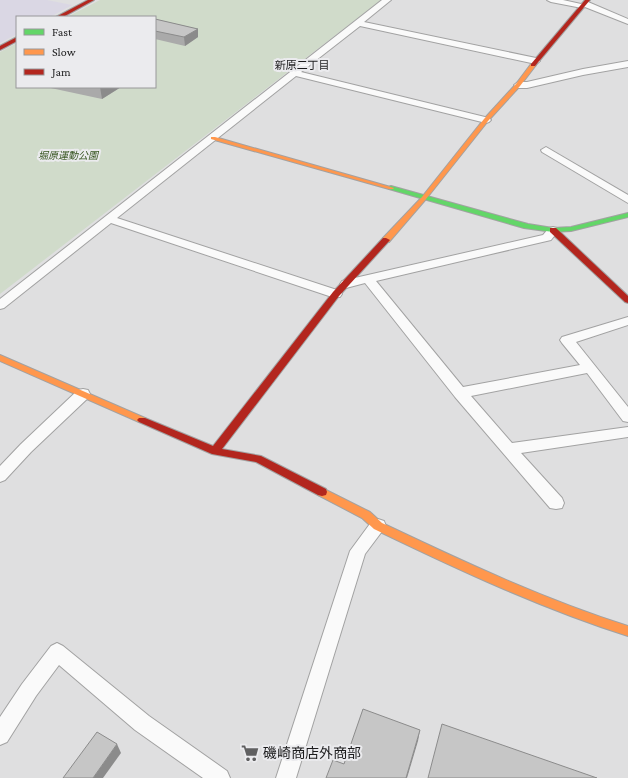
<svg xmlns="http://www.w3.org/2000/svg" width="628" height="778" font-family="'Crimson Pro','Noto Sans JP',serif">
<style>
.commercial{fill:#dad7e4}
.green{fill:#d0dbca}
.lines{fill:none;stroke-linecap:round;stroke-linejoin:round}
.street-casing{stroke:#a2a2a2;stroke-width:2}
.fast-casing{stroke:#a2a2a2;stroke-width:2}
.slow-casing{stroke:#a2a2a2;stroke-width:2}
.jam-casing{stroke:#a2a2a2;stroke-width:2}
.street{fill:#fafafa;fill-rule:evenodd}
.fast{fill:#63d668;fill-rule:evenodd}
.slow{fill:#ff974d;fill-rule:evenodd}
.jam{fill:#b3261e;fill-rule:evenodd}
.wall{fill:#aaa}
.shaded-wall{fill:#8b8b8b}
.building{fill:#c6c6c6;stroke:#8b8b8b}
.labels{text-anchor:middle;stroke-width:4;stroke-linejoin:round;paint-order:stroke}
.far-park-label{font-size:10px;font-style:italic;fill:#395723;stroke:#ebebee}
.far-neighbourhood-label{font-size:11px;fill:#1c1c1d;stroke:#ebebee}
.near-poi-label{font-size:14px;fill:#1c1c1d;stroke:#ebebee;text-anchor:start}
</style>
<rect width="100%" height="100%" fill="#dfdfe0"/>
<!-- commercial -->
<polygon class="commercial" points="0,0 47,0 72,5 50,17 17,17 17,34 0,43"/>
<!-- green -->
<polygon class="green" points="100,0 381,0 0,294 0,52 17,43 17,87 155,87 155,17 67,17"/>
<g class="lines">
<!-- street casing -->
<g class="street-casing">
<g id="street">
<polygon points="382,0 391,0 364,22 536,58 540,61 536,64 360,26 301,72 489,118 491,120 489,122 486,123 296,76 117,218 340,291 342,294 340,297 332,297 111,223 4,308 0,309 0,299"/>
<polygon points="547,0 563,0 581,4 588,2 628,19 628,24 585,7 582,8 551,2"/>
<polygon points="628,61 628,67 583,75 527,88 518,88 514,85 518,82 527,82 583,69"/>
<polygon points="546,147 628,195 628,203 542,152 541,150"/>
<polygon points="553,227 557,228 559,230 551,240 376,281 463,387 580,365 562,343 560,340 562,337 628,317 628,325 576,342 628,407 628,422 623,421 587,373 471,396 512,443 628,427 628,437 521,453 562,498 564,503 562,508 556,509 550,508 455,397 365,283 346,288 342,287 340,284 342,281 346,280 543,235 549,228"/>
<polygon points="83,389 88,390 90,394 88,398 31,452 5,480 0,482 0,466 21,444 78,390"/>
<polygon points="378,519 384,521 386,526 365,554 296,778 276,778 350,551 372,521"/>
<polygon points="57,643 63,646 149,716 227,771 230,778 203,778 135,730 59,665 36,696 7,742 0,745 0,717 22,684 51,646"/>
</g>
</g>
<!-- fast casing -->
<g class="fast-casing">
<polygon id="fast" points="391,186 528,224 553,228 571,227 628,213 628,217 571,231 553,232 524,228 389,189 389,187"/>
</g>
<!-- slow casing -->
<g class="slow-casing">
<g id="slow">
<polygon points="531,64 536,65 520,86 488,121 426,199 389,242 383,242 383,238 422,197 484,119 516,84"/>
<polygon points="211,137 215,137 394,188 393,189 389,189 211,139"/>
<polygon points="0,355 145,418 147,420 145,422 139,422 0,361"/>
<path d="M322,488L370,512L382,523C462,561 543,599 628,626V636C540,608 457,569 374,529L362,518L318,495L317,492L318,489Z"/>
</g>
</g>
<!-- jam casing -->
<g class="jam-casing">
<g id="jam">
<polygon points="88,0 94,0 63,17 56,17"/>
<polygon points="585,0 590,0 535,66 531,66 531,64"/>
<polygon points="17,37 17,41 0,50 0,46"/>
<polygon points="550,228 556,228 628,296 628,303 625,302 550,232"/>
<polygon points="383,238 386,238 390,240 339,296 222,449 261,456 326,489 327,492 326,495 322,496 318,495 256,462 212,454 139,422 137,420 139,418 145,418 213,446 333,292"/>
</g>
</g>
<!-- street -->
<use href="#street" class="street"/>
<!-- fast -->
<use href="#fast" class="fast"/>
<!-- slow -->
<use href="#slow" class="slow"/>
<!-- jam -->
<use href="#jam" class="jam"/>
</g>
<!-- wall -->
<g class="wall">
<polygon points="155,19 198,29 198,37 185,46 155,39"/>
<polygon points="46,87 121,87 102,99"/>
</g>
<!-- shaded-wall -->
<g class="shaded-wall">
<polygon points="198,29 198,37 185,46 184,37"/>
<polygon points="100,87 121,87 102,99"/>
<polygon points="420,730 418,741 407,778 406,778"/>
<polygon points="117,744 121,753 103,778 93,778"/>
</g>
<!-- building -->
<g class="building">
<polygon points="155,19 198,29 184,37 155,31"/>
<polygon points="363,709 420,730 406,778 326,778 333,760 344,764"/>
<polygon points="442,724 597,778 428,778"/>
<polygon points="97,732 117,744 93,778 63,778"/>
</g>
<!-- icons -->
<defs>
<g id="supermarket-bare" transform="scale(1.38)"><path d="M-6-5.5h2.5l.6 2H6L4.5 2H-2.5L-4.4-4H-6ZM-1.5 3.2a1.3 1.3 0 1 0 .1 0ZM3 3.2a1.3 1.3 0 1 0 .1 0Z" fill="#606061" stroke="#ebebee" stroke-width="2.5" paint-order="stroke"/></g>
</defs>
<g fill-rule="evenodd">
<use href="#supermarket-bare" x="250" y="753"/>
</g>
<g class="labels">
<!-- far-park labels -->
<g class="far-park-label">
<text x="68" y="159">堀原運動公園</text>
</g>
<!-- far-neighbourhood labels -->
<g class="far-neighbourhood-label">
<text x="302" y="69">新原二丁目</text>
</g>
<!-- near-poi labels -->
<g class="near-poi-label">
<text x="263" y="758">磯崎商店外商部</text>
</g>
</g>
<!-- legend -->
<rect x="16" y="16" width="140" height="72" fill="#ebebee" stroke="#98989a"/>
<rect x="24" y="29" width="20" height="6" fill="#63d668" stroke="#98989a"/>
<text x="52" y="36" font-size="12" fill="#1c1c1d">Fast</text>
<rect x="24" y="49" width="20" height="6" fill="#ff974d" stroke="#98989a"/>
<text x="52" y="56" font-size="12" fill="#1c1c1d">Slow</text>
<rect x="24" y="69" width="20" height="6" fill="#b3261e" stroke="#98989a"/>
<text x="52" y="76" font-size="12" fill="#1c1c1d">Jam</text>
</svg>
